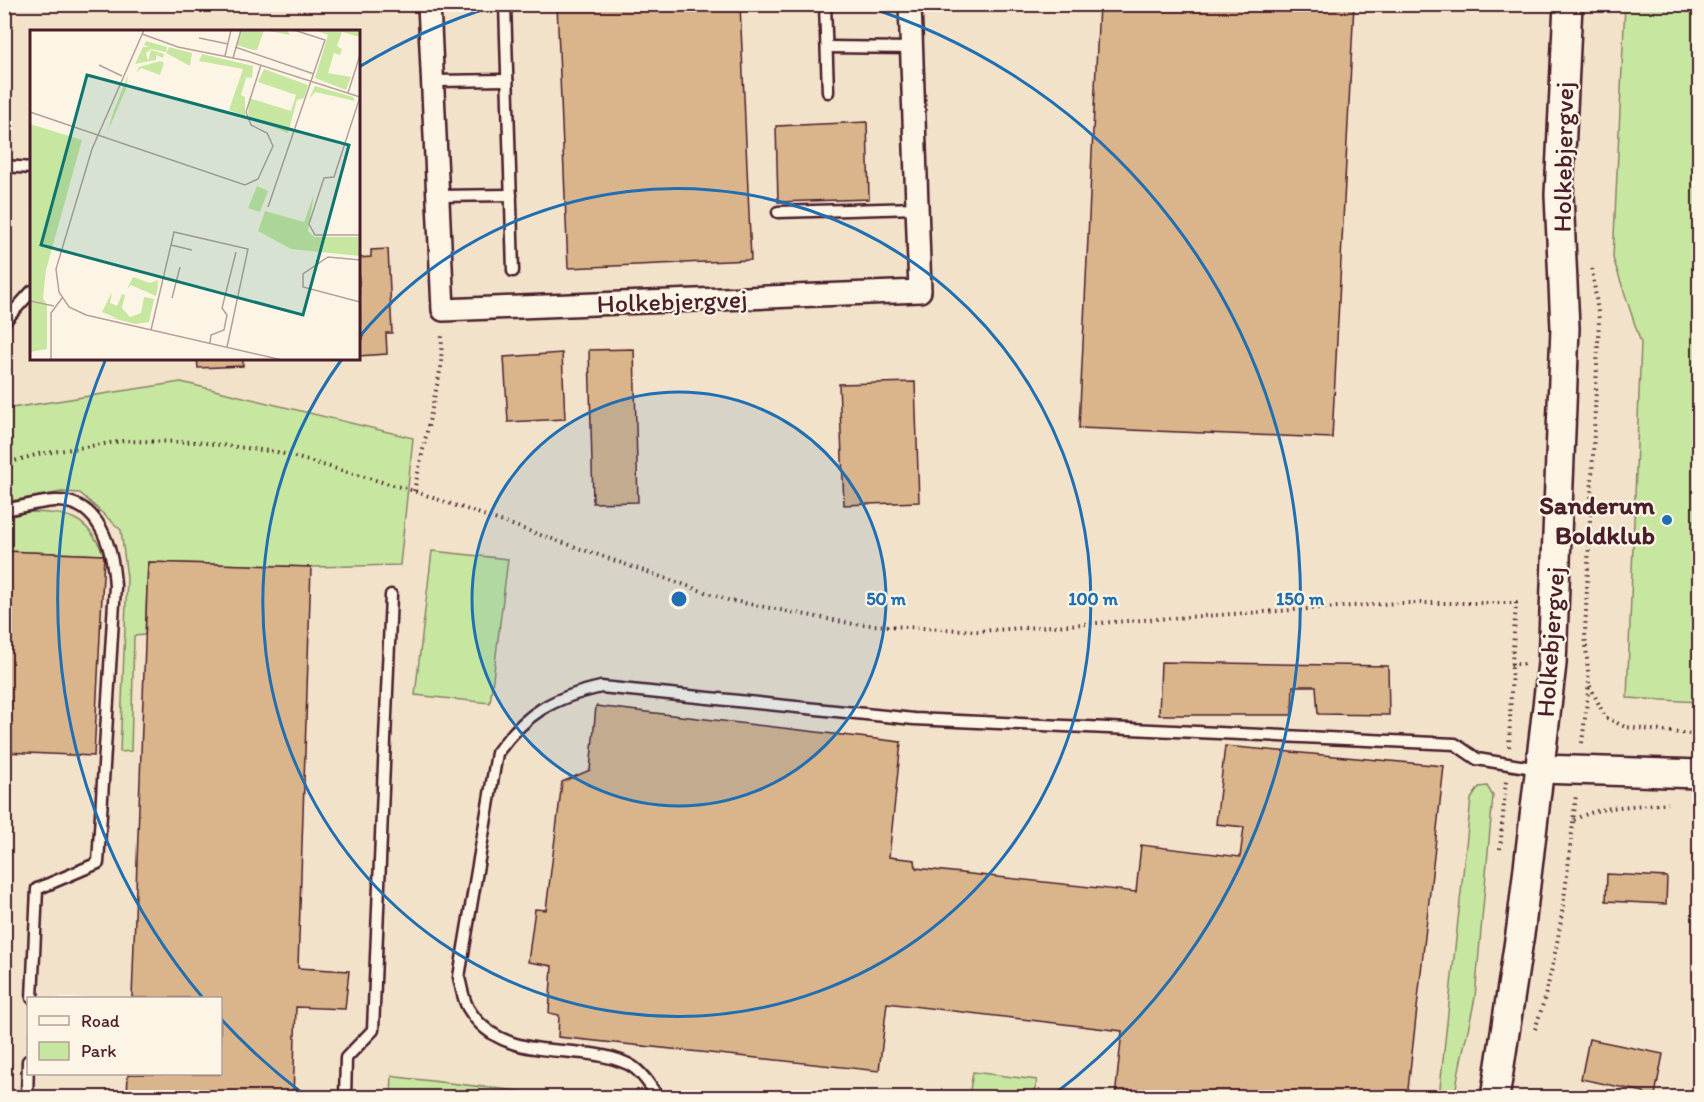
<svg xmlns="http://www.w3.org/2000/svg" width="1704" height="1102" font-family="Itim,sans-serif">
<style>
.built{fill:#f2e2ca;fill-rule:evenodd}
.green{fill:#c7e7a0;stroke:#888366;stroke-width:1.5}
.building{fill:#dab48b;stroke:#4a1f2b;stroke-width:1.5}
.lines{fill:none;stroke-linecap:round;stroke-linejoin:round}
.service-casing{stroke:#4a1f2b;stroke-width:15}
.minor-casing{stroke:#4a1f2b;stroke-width:26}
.tertiary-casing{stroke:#4a1f2b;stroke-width:32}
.path{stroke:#4a1f2b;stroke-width:4;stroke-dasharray:1.5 4.5;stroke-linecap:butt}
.service{stroke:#fcf5e5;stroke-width:10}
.minor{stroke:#fcf5e5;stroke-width:21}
.tertiary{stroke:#fcf5e5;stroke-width:27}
.ring{fill:none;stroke:#1f6fb2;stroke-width:3}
.poi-dot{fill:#1f6fb2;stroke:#fcf5e5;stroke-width:2}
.labels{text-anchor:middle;stroke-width:4.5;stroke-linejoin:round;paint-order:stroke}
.street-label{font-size:26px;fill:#4a1f2b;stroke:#fcf5e5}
.poi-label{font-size:26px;font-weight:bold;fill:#4a1f2b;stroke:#fcf5e5;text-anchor:end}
.inset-road{fill:none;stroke:#b59f9b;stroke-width:1.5}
.view{fill:#0f766e;fill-opacity:0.15;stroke:#0f766e;stroke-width:3}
.inset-edge{fill:none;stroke:#4a1f2b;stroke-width:3}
.centre{fill:#1f6fb2;stroke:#fcf5e5;stroke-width:3}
.ring-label{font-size:18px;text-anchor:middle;font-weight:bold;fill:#1f6fb2;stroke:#fcf5e5;stroke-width:4.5;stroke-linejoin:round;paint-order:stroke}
</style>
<rect width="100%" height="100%" fill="#fcf5e5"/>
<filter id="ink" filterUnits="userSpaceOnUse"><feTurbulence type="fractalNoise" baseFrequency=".0167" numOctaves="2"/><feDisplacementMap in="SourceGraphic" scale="12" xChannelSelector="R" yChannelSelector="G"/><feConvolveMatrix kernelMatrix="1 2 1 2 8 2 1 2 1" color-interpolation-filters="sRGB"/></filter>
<g filter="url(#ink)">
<!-- built -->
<path class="built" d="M5,5H1625L1613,258L1641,343L1627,698L1699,702V1097L5,1098ZM32,32H358V358H32ZM28,998H220V1074H28Z"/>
<!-- green -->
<g class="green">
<polygon points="1625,5 1699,5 1699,702 1627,698 1641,343 1613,258"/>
<polygon points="181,382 413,438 400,565 311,567 148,562 145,635 134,636 131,751 120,752 127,578 121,530 80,493 61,492 5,502 5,409"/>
<path d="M26,512C68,513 86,514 104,555L5,551V518Z"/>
<polygon points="432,551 508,559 490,703 415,695"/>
<path d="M1487,786L1493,796L1475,997C1469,1031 1458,1063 1455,1097H1439L1471,799L1479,787Z"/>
<path d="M973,1072L1037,1080L1034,1097C1017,1093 988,1098 969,1097Z"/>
<polygon points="392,1076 397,1077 570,1097 391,1097"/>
</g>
<!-- building -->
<g class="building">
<polygon points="557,4 740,4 751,260 568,268"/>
<polygon points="1099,4 1354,4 1332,438 1079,428"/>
<polygon points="867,122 869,199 778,202 776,126"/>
<polygon points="388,249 392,333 386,333 387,354 358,356 358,339 363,339 363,334 361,334 358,258 371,257 371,250"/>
<polygon points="634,349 638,502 593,503 589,350"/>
<polygon points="562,353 565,419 508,422 504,357"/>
<polygon points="197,358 243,358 243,366 198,368"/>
<polygon points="915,382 919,502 844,505 839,384"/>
<polygon points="4,551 104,555 94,756 4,752"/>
<polygon points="148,562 311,567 298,968 349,971 345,1009 296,1007 293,1098 127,1098 128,1074 220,1074 220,998 132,998"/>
<polygon points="1161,662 1388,666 1389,715 1318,714 1316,686 1293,686 1292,715 1159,715"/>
<polygon points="596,706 901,742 889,857 915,860 916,868 1136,892 1141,845 1240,857 1244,827 1216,824 1225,746 1444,766 1407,1098 1115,1098 1122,1031 887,1003 879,1071 558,1037 559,1015 549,1013 552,966 528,962 535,909 546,910 562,782 590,770"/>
<polygon points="1607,874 1667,877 1666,904 1606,901"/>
<polygon points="1589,1039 1663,1054 1655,1095 1669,1098 1643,1098 1644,1092 1581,1079"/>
</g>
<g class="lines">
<!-- service casing -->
<g class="service-casing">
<g id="service">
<polyline points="505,4 513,271"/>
<polyline points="825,4 828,92"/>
<polyline points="827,47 911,48"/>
<polyline points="432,81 507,80"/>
<polyline points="4,166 32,168"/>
<polyline points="438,196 511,195"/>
<polyline points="778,212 917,208"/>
<polyline points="4,322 32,291"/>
<path d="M4,510C21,507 38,502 55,501C101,499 113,551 115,586L98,863L37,889L32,998"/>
<polyline points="27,1098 28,1061"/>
<polyline points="345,1098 346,1058 373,1030 391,595"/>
<path d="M658,1098C651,1086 641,1070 628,1064C577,1040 503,1067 468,1008C463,999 461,986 459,977L497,753C526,713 552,698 601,687L914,719L1455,744L1477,759L1539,769"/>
</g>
</g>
<!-- minor casing -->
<g class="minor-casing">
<polyline id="minor" points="429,4 443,310 920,291 910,4"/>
</g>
<!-- tertiary casing -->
<g class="tertiary-casing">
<g id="tertiary">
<polyline points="1540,769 1700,774"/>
<polyline points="1495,1098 1521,927 1552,664 1565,328 1559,195 1568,4"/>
</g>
</g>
<!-- path -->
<g class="path">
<polyline points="4,464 39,454 123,441 198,442 277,452 414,491 728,600 854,624 978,631 1398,603 1516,603 1512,664 1526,664"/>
<polyline points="414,491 441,367 442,332"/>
<polyline points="1590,686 1605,717 1625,727 1700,735"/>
<polyline points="1582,743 1589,684 1585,633 1599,320 1592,269"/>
<polyline points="1509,747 1512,664"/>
<path d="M1574,820C1602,804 1636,807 1668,803"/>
<polyline points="1500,849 1506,781"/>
<path d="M1535,1029C1561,953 1567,875 1576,795"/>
</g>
<!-- service -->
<use href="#service" class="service"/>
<!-- minor -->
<use href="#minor" class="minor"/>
<!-- tertiary -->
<use href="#tertiary" class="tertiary"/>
</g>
</g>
<!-- distance rings -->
<circle cx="679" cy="599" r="207" fill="#1f6fb2" fill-opacity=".12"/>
<g class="ring">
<circle cx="679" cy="599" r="207"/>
<path d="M360 336A414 414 0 1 1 342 359"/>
<path d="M305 1095A621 621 0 0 1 221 1019M203 998A621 621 0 0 1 105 361M359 67A621 621 0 0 1 497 5M861 5A621 621 0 0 1 1053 1095"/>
</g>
<!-- markers -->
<circle class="poi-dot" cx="1667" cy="520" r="6"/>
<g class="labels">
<!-- street labels -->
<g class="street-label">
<text transform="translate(1563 157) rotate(-89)" y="9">Holkebjergvej</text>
<text transform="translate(672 301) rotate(-2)" y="9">Holkebjergvej</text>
<text transform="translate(1550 642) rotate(-86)" y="9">Holkebjergvej</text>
</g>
<!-- poi labels -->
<g class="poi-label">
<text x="1655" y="514">Sanderum<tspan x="1655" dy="30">Boldklub</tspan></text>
</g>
</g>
<!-- overview -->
<g transform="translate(30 30)">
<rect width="330" height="330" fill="#fcf5e5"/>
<path d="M212,0H257L260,5L234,0L227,20H223L207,15ZM284,0H330V7L312,2L307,16L312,19L310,25L304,23L298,43L321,47L316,60L285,48L298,5ZM116,11L137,17L136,22L121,19L116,23L118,31L121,20L134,24L133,28L126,25V30L105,34L113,17H119L114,15ZM139,17L162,23L160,36L136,23ZM172,24L223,36L222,48L215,46L221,49L216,48L211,65L215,67V86L199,80L213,39L169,31ZM131,31L134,33L130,45L111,38L106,43L109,37ZM234,39L278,55L274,68L267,70L258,103L220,88L218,84L219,68L261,81L266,65L228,52ZM98,45L96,59L77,103L84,80ZM285,56L323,67L325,71L285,62L279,69ZM0,94L52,110L16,240L13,268L17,275V319L0,322ZM227,156L238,161L230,182L218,178ZM284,164L278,201L284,207H330V226L261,219L228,201L235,181L274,192ZM103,247L120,253L128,250L127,256L129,251L126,266L101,255L97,259ZM82,262L80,273L87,276L92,264L95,265L92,278L100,287L111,283L114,267L124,269L119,292L105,294L74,286L89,289L72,282Z" fill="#c7e7a0"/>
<path class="inset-road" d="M114,0L62,119L26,239L29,262L39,277L56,285L252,330M112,4L148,17L218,31L330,67L304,147L294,148L279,194L285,205H330M169,8L198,14M205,17L284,44M195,26L201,0M203,28L211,0M69,35L92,46M318,63L330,25M0,82L215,155L228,149L243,116L237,103L221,95L216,82L231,35M238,177L295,10L264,0M141,215L162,220M330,230L298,227L273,244V257L330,272M142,268L150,237M0,271L24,276M121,300L144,202L218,219L197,317M180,313L181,305L194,300L197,285L192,278L206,222M21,330V283L32,268"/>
<path class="view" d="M57,45L319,115L273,285L11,215Z"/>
<rect width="330" height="330" class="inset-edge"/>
</g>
<circle cx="679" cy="599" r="9" class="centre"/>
<g class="ring-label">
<text x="886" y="605">50 m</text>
<text x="1093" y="605">100 m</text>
<text x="1300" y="605">150 m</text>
</g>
<!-- margin -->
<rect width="1704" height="1102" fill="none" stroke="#fcf5e5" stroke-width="24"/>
<rect x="12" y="12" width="1680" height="1078" fill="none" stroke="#4a1f2b" stroke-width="2" filter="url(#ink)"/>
<!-- legend -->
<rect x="27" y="997" width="195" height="78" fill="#fcf5e5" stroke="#b59f9b" stroke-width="1.5"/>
<rect x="39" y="1016" width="30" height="9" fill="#fcf5e5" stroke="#b59f9b" stroke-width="1.5"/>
<text x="81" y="1027" font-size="18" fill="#4a1f2b">Road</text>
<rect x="39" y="1042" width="30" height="18" fill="#c7e7a0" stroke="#b59f9b" stroke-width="1.5"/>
<text x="81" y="1057" font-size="18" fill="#4a1f2b">Park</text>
</svg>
